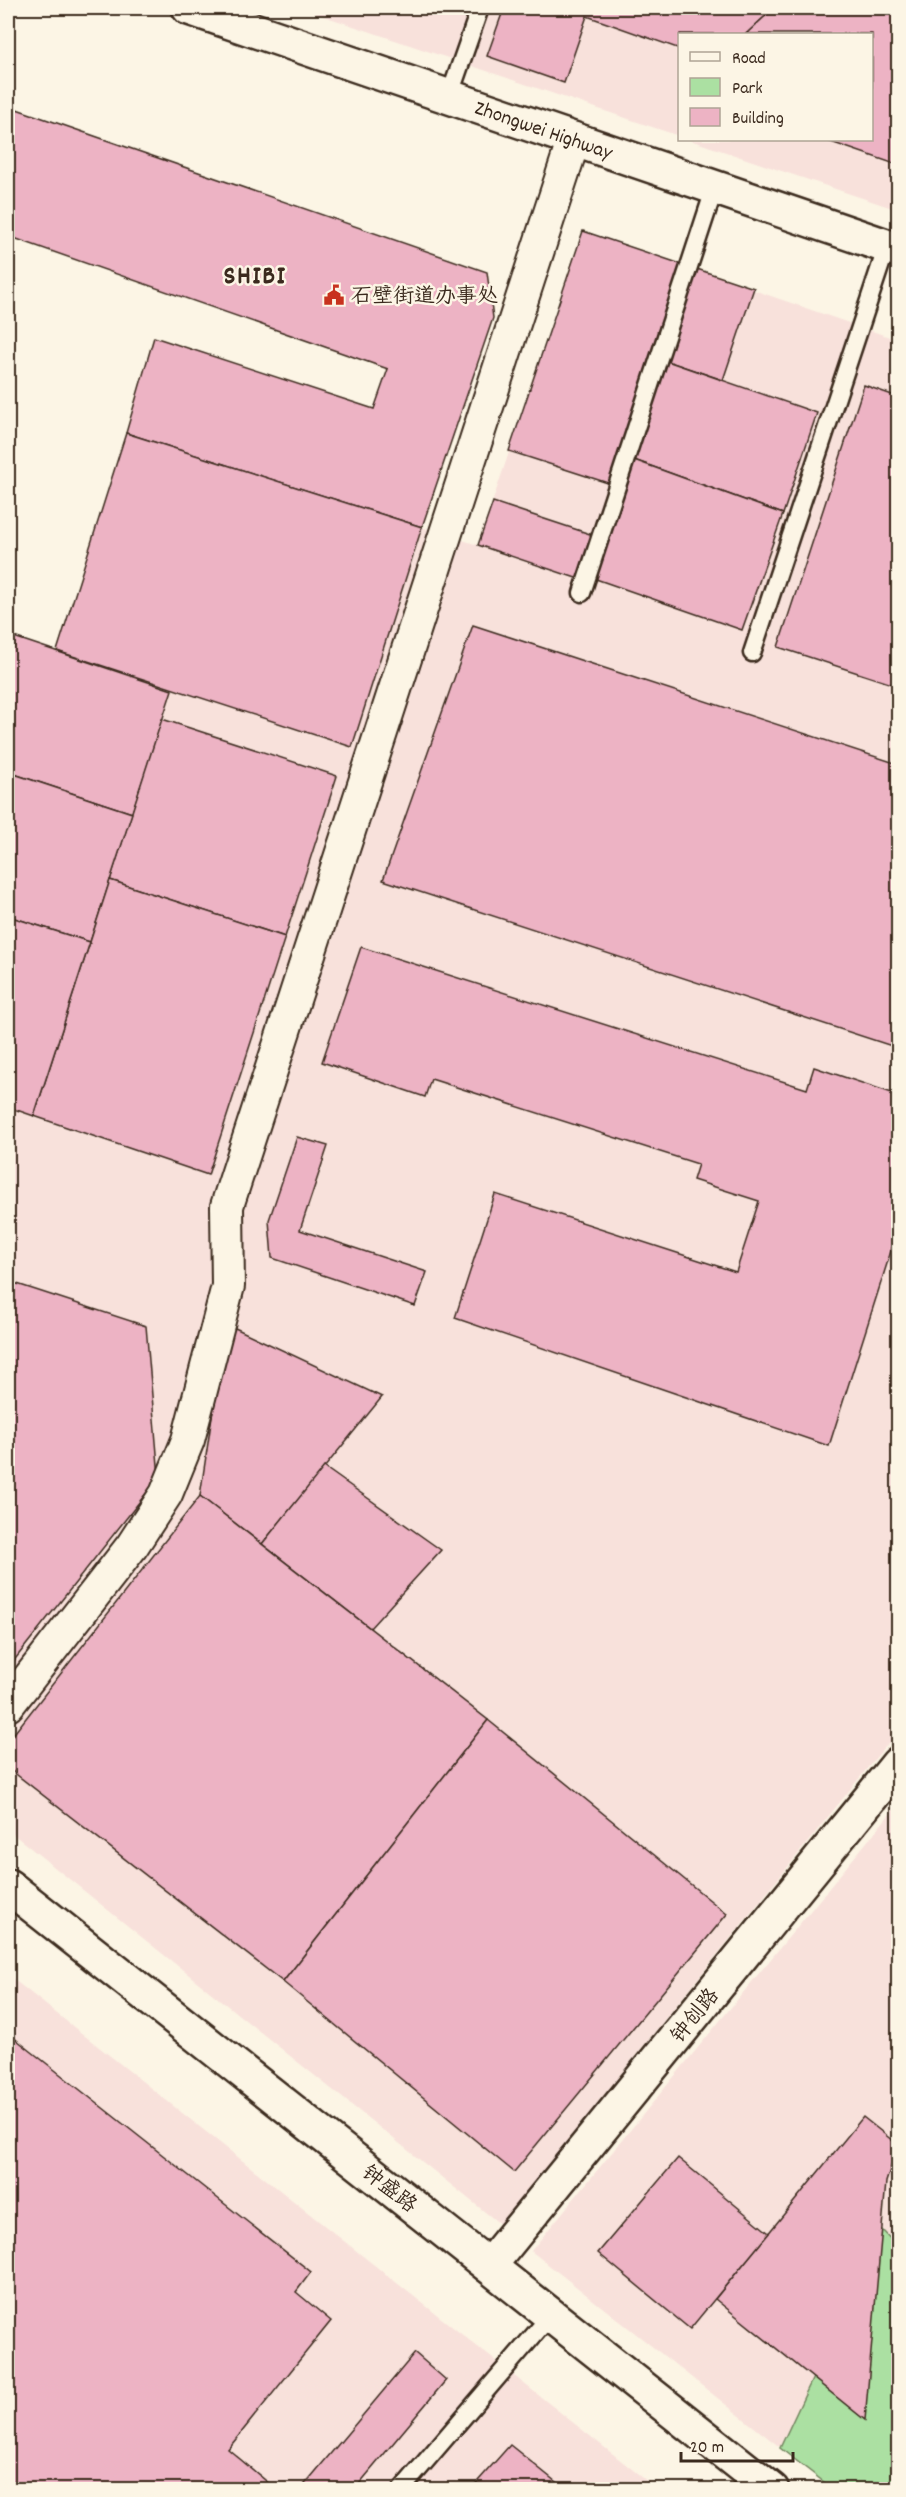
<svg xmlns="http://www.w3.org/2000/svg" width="906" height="2497" font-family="Dekko,'LXGW WenKai TC',sans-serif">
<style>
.built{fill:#f8e1db}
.green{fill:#abe0a2;stroke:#738560;stroke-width:1.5}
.building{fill:#edb3c4;stroke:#3b2a1e;stroke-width:1.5}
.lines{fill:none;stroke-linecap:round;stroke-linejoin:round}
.lane-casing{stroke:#3b2a1e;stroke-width:21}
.street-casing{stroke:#3b2a1e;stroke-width:36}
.secondary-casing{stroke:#3b2a1e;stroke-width:38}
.lane{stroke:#fcf5e5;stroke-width:16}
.street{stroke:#fcf5e5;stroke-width:32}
.secondary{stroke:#fcf5e5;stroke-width:33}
.labels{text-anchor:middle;stroke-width:5;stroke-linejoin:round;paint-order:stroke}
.street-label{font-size:21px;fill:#3b2a1e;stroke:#fcf5e5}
.poi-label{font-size:21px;fill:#3b2a1e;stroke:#fcf5e5;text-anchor:start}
.district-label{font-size:27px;font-weight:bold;letter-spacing:1.5px;fill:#3b2a1e;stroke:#fcf5e5}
</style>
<rect width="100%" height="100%" fill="#fcf5e5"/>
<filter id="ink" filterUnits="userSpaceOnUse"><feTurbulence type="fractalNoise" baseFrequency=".0167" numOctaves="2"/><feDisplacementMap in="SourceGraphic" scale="12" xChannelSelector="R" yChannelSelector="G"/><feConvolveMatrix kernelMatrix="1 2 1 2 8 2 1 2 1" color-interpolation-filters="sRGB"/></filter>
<g filter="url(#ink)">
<!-- built -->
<g class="built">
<polygon points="300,8 898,8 898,210 690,140 872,140 872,34 680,34 679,136"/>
<polygon points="583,231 898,340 898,1733 878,1755 500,2224 8,1830 8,635 57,651 126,433 478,545"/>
<polygon points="898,1804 898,2489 833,2489 531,2251"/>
<polygon points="8,1975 657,2489 8,2489"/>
</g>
<!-- green -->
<polygon class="green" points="882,2230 898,2247 898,2489 833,2489 780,2448"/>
<!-- building -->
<g class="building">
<polygon points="435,8 460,8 458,15"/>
<polygon points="504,8 774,8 746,34 680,34 680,49 587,16 564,83 487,56"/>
<polygon points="774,8 898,8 898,165 825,140 872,140 872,34 746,34"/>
<polygon points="8,106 487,272 493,318 422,527 126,433 154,337 374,409 388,369 8,236"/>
<polygon points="583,231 684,265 611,484 509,451"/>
<polygon points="697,269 754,288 723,380 667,361"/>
<polygon points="667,361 817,413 783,514 634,460"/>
<polygon points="864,385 898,397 898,686 778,647"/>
<polygon points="126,433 422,527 352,747 57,651"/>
<polygon points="634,460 783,514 742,630 593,578"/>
<polygon points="493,502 593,535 579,579 478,545"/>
<polygon points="473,625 898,764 898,1048 383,880"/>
<polygon points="8,635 172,690 132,813 8,772"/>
<polygon points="162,719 337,776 285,937 110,880"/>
<polygon points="8,772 132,813 90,942 8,916"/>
<polygon points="110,880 285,937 208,1175 34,1116"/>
<polygon points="8,916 90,942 34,1116 8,1107"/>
<polygon points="361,947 807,1089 814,1067 898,1095 898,1229 829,1446 455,1318 495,1194 736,1272 759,1201 693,1180 698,1164 431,1079 425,1097 322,1062"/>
<polygon points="297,1137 328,1146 300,1230 427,1272 415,1306 272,1258 269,1220"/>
<polygon points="8,1281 146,1326 159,1477 8,1668"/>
<polygon points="235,1328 382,1397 262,1544 200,1496 225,1330"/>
<polygon points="324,1467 441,1550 370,1628 262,1544"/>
<polygon points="200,1496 488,1720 283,1982 8,1768 8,1741"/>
<polygon points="488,1720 727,1914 514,2172 283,1982"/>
<polygon points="8,2033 311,2272 296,2292 331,2321 228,2449 277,2490 8,2490"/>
<polygon points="863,2117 898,2145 886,2182 865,2420 715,2299"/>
<polygon points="678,2158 769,2233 690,2329 598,2253"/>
<polygon points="415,2353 446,2380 354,2490 300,2490"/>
<polygon points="510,2445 566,2490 470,2490"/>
</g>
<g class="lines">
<!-- lane casing -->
<g class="lane-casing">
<g id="lane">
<polyline points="449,97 480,8"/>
<polyline points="582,593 715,187"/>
<polyline points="752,653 887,246"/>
<polyline points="401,2490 551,2315"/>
</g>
</g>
<!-- street casing -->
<g class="street-casing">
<polyline id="street" points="8,1705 132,1546 166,1494 188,1440 228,1286 227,1206 574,139"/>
</g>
<!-- secondary casing -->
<g class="secondary-casing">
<g id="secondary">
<path id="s1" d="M189,8L898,250"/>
<polyline points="8,1886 772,2490"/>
<polyline points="489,2266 898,1764"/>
</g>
</g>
<!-- lane -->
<use href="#lane" class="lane"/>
<!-- street -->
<use href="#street" class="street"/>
<!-- secondary -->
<use href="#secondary" class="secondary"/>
</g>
</g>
<!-- icons -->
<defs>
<g id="civic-bare" transform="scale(1.62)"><path d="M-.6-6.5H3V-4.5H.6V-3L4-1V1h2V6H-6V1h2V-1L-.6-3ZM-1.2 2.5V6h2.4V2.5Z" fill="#c8321e" stroke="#fcf5e5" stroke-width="2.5" paint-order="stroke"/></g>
</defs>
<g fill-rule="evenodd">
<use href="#civic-bare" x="334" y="295"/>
</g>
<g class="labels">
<!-- street labels -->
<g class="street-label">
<text dy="7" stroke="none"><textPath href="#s1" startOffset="375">Zhongwei Highway</textPath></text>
<text transform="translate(694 2015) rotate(-51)" y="7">钟创路</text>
<text transform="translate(390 2188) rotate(38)" y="7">钟盛路</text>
</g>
<!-- poi labels -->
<g class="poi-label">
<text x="351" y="302">石壁街道办事处</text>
</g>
<!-- district labels -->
<g class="district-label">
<text x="255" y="283">SHIBI</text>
</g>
</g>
<!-- margin -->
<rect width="906" height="2497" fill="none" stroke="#fcf5e5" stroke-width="30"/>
<rect x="15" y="15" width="876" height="2467" fill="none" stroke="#3b2a1e" stroke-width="2" filter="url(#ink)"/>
<!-- legend -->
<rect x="678" y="33" width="195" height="108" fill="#fcf5e5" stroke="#afa495" stroke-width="1.5"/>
<rect x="690" y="52" width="30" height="9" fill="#fcf5e5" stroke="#afa495" stroke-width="1.5"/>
<text x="732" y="63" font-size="18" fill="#3b2a1e">Road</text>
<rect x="690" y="78" width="30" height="18" fill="#abe0a2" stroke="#afa495" stroke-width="1.5"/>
<text x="732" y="93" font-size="18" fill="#3b2a1e">Park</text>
<rect x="690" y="108" width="30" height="18" fill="#edb3c4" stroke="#afa495" stroke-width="1.5"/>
<text x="732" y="123" font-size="18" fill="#3b2a1e">Building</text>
<!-- scale -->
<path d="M681 2452v9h112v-9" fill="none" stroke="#3b2a1e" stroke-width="3"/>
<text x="690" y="2452" font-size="18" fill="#3b2a1e" stroke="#fcf5e5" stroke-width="4.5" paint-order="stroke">20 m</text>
</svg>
